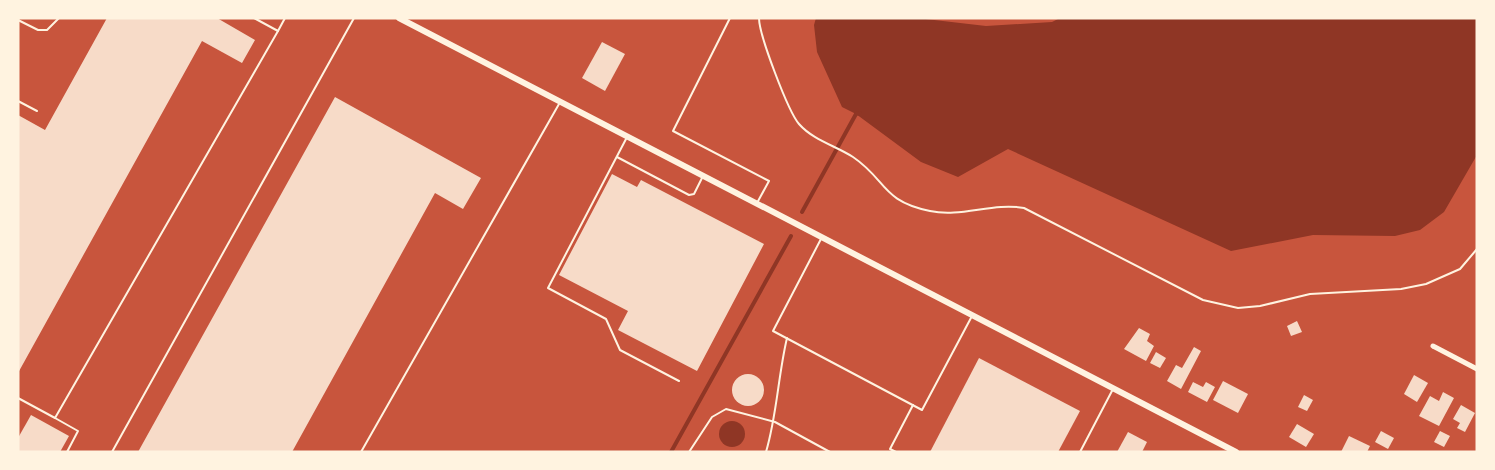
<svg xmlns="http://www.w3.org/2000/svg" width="1495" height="470" font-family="'PT Serif',serif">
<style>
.water{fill:#8f3625}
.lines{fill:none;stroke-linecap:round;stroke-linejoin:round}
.stream{stroke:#8f3625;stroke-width:4}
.building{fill:#f7dbc8}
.path{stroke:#fff3e0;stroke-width:2}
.service{stroke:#fff3e0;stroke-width:2}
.minor{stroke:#fff3e0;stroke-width:5}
.tertiary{stroke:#fff3e0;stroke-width:6}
</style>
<rect width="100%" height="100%" fill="#c8553d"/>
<!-- water -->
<g class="water">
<polygon points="816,18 917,18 986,26 1052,22 1060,18 1477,18 1477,155 1444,212 1420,230 1395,236 1313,235 1231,251 1008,149 958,177 921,162 856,114 842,107 817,52 814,25"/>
<circle cx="732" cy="434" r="13"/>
</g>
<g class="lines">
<!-- stream -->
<g class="stream">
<polyline points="802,212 856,114 860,113"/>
<polyline points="671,452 791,236"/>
</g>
</g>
<!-- building -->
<g class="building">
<polygon points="107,18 217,18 255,40 242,63 202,41 18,373 18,115 45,130"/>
<polygon points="602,42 625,54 605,91 582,78"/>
<polygon points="335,97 481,178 463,209 435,193 292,452 138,452"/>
<polygon points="612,174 637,187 641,180 764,244 697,371 618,330 628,311 559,275"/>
<polygon points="1297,321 1302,332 1291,336 1287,326"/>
<polygon points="1139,328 1150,334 1147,341 1154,346 1146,361 1124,349"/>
<polygon points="1194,347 1201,351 1181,389 1167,381 1176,365 1182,368"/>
<polygon points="1156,352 1166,358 1160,368 1150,363"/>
<polygon points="979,358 1080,411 1058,452 930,452"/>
<circle cx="748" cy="390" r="16"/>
<polygon points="1414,375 1428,383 1417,402 1404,394"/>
<polygon points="1223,381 1248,394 1238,413 1213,400"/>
<polygon points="1193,382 1203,387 1206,382 1215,387 1207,402 1188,392"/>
<polygon points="1443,392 1454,398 1439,426 1419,416 1430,396 1439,401"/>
<polygon points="1304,395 1313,400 1307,411 1298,407"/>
<polygon points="1461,405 1475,413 1465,432 1457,428 1460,423 1453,419"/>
<polygon points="31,415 69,436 60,452 18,452 18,438"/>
<polygon points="1297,424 1314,434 1306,447 1289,437"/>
<polygon points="1381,431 1394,438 1388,449 1375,442"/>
<polygon points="1440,431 1450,436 1444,447 1434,442"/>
<polygon points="1128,432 1147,442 1142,452 1117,452"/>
<polygon points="1349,436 1370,446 1367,452 1341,452"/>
</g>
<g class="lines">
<!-- path -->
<path class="path" d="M759,18C759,35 788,111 799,124C813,140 836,146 853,157C887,180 881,201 930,211C961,218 993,202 1024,208L1203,300L1238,308L1260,306L1310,294L1401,289L1426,284L1460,269L1477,249"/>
<!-- service -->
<g class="service">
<polyline points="254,18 278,31 285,18"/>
<polyline points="730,18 673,131 769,181 757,203"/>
<polyline points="18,20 38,30 47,30 59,18"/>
<polyline points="18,101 37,111"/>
<polyline points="626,139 548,288 606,319 620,350 679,381"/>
<polyline points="617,157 689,195 694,194 702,178"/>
<polyline points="822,237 773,331 922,410 972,316"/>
<polyline points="18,398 55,418 278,31"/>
<polyline points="55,418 78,431 67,452"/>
<polyline points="112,452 354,18"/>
<polyline points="361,452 559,104"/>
<polyline points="689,452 712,417 726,409 775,422 830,452"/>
<path d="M766,452C777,415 778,376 787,338"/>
<polyline points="896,452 890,449 913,405"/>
<polyline points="1080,452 1113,389"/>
</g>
<!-- minor -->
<polyline class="minor" points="1433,346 1477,369"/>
<!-- tertiary -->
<polyline class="tertiary" points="399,18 1236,452"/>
</g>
<!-- border -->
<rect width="1495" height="470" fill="none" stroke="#fff3e0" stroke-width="39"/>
</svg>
